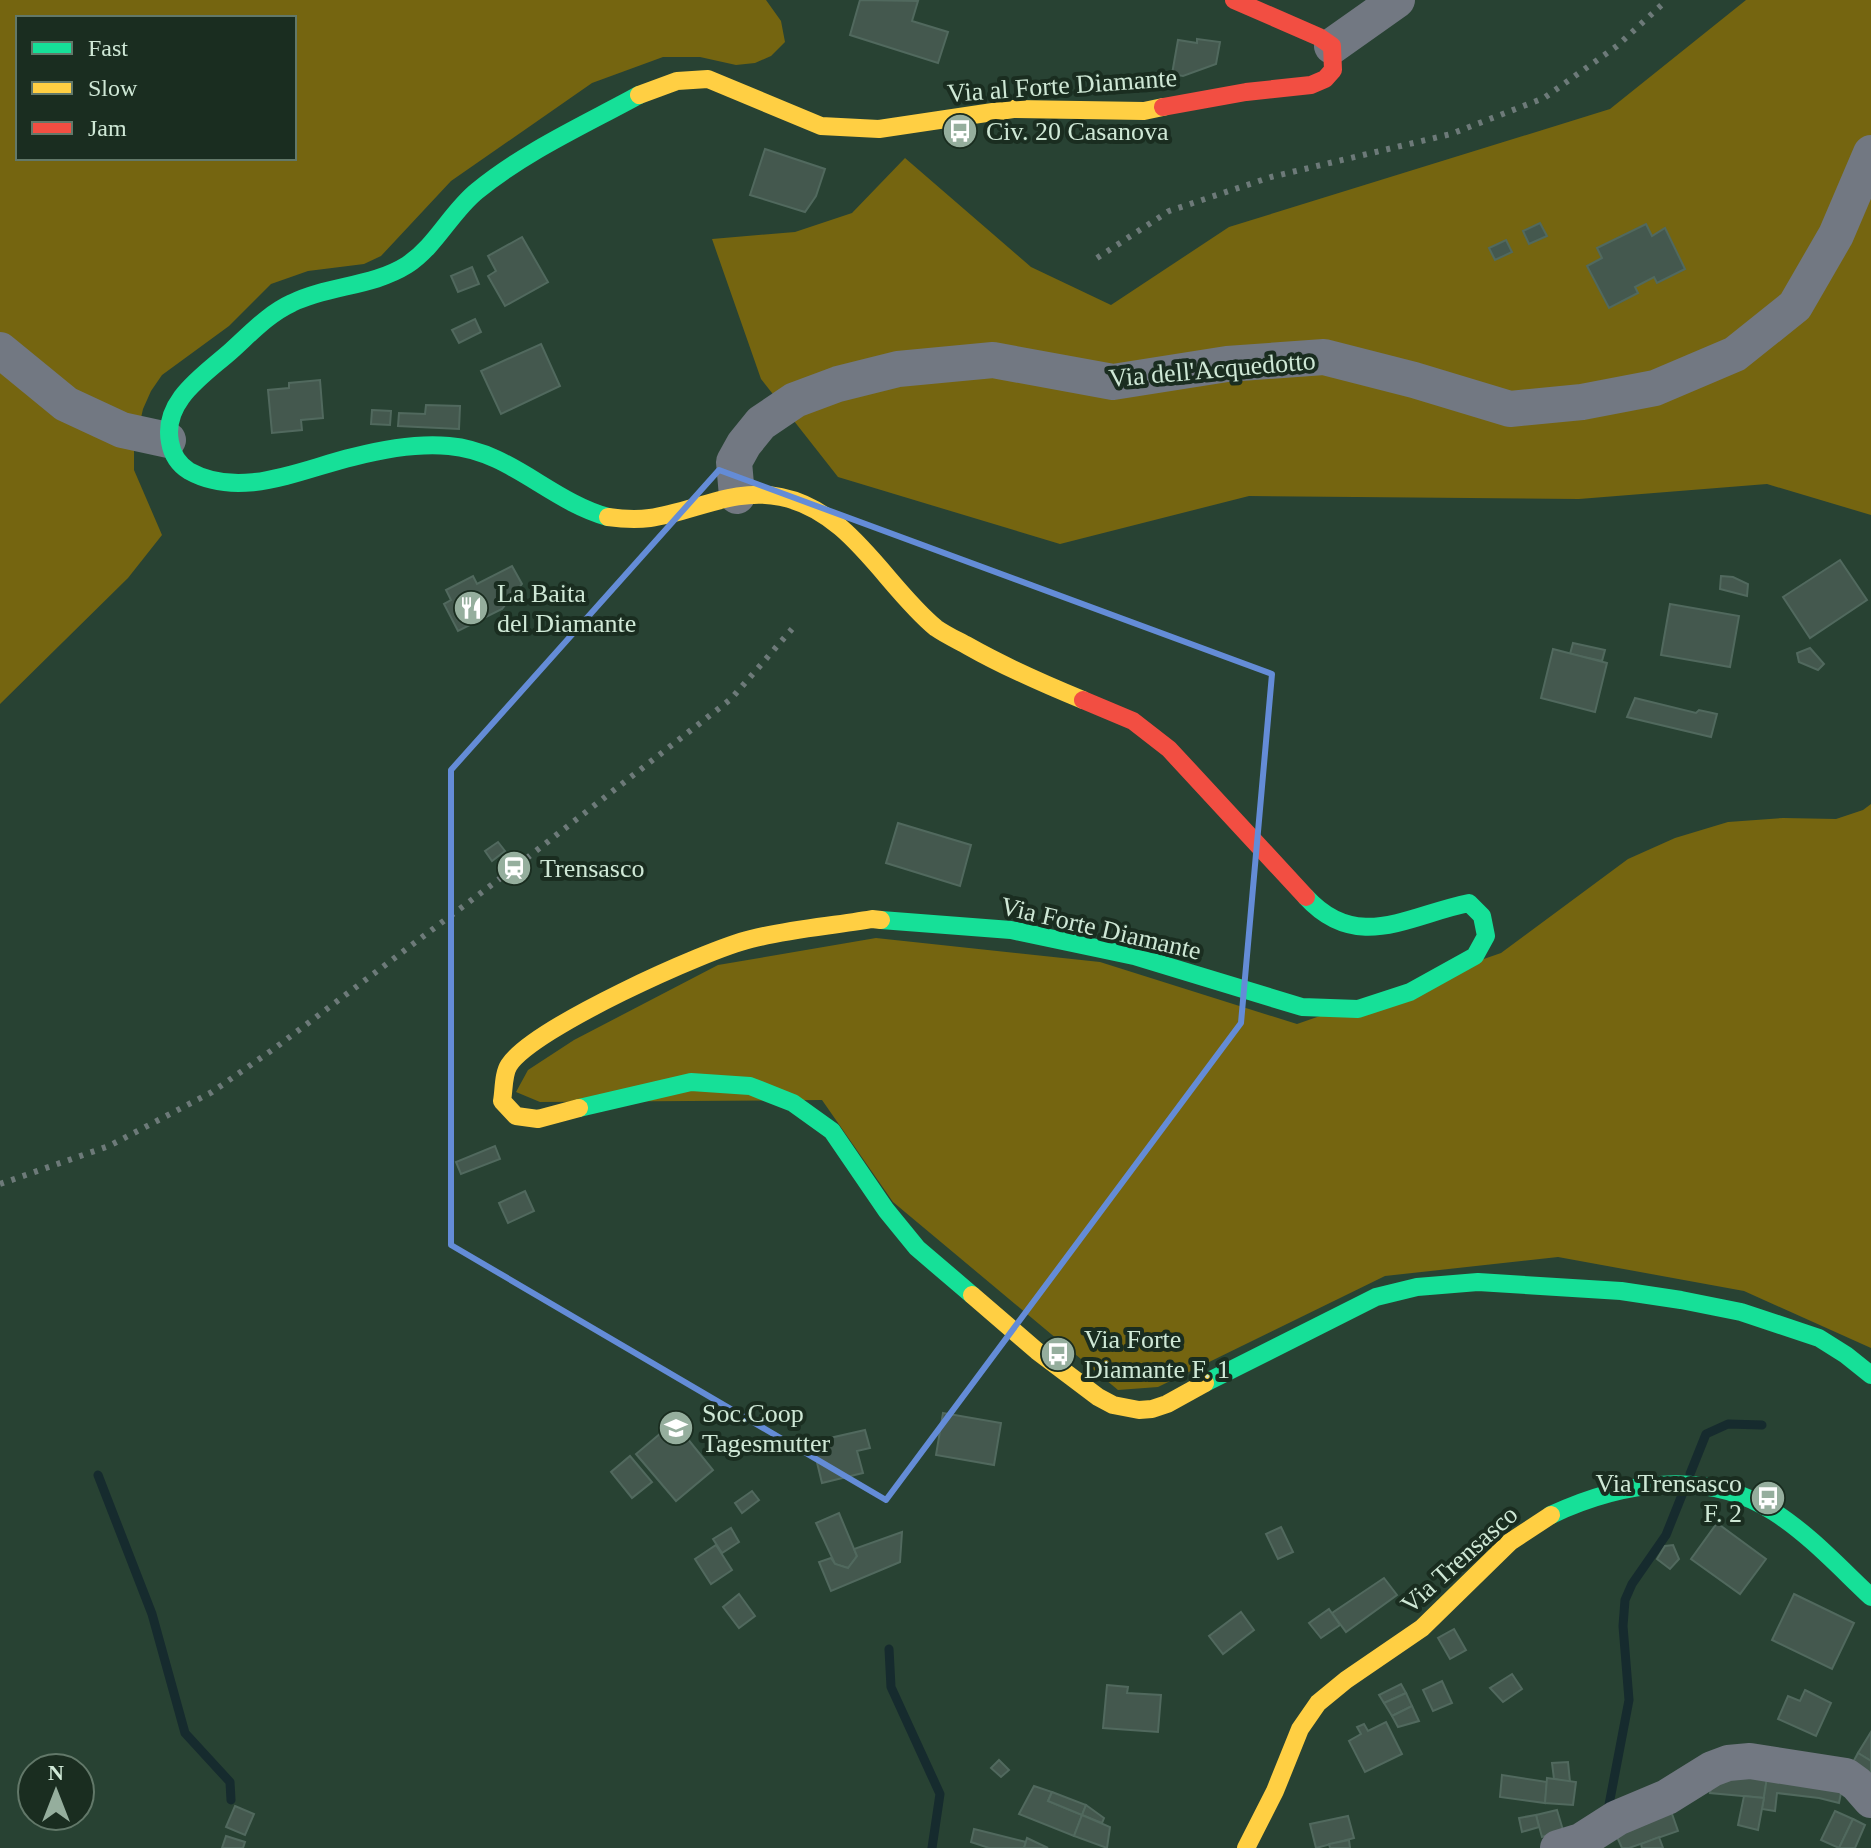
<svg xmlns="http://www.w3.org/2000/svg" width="1871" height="1848" font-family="Georgia,serif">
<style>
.green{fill:#756510;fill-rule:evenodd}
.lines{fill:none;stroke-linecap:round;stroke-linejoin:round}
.stream{stroke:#162b2e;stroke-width:9}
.building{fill:#44584e;stroke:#51695e;stroke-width:2}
.street{stroke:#727882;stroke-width:36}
.fast{stroke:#16e098;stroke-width:18}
.slow{stroke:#ffcf43;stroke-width:18}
.jam{stroke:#f24e42;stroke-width:18}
.rail{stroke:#6d7a79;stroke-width:6;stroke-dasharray:4 8;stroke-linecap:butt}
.marked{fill:none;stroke:#648cd7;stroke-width:6;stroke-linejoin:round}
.labels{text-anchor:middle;stroke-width:8;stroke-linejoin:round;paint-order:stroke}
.street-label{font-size:26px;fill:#cfe8d6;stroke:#1a2d20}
.poi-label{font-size:26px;fill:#cfe8d6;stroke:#1a2d20;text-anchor:start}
</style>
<rect width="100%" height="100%" fill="#284233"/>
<!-- green -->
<g class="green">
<path d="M0,0H766L781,21L785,42L771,56L755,63L736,65L700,57H663L592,83L451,181L381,256L364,264L308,271L271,284L229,326L162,375L151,391L143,409L134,449V470L162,535L128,578L0,704ZM18,18H294V158H18Z"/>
<polygon points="1746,0 1871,0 1871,515 1767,484 1579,499 1249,496 1060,544 838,477 761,379 712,239 795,232 852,213 905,158 1031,267 1111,305 1229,227 1610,109"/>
<polygon points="1871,804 1871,1348 1744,1291 1558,1257 1385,1276 1158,1387 1118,1390 893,1202 822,1100 540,1102 516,1092 528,1070 574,1040 718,965 876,938 1100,962 1297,1024 1501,953 1628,859 1675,838 1728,822 1783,818 1836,819 1863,810"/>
</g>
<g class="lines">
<!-- stream -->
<g class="stream">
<polyline points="1690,1474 1706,1434 1728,1424 1762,1425"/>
<polyline points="98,1475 152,1614 185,1733 230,1782 231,1800"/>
<polyline points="889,1649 891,1687 940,1794 932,1848"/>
<polyline points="1608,1810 1629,1700 1623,1626 1625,1600 1632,1584 1666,1535 1682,1495"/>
</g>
</g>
<!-- building -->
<g class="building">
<polygon points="860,0 918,1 912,21 948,32 938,63 850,35"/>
<polygon points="1197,39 1220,42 1216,64 1183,76 1172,74 1178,40 1197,43"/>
<polygon points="765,149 825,169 816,196 805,212 750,195"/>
<polygon points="1540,223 1547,236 1529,244 1523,231"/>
<polygon points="1646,224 1652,236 1665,228 1685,269 1657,283 1654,277 1635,287 1638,293 1609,308 1587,266 1602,258 1597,248"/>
<polygon points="522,237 548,282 505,306 488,276 496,271 488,256"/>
<polygon points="1506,240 1512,252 1495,260 1489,248"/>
<polygon points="472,267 479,284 458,292 451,276"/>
<polygon points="475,319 481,332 459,343 452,330"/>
<polygon points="541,344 560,386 501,414 481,371"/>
<polygon points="320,380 323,418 301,420 302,430 272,433 268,390 289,388 289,383"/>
<polygon points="426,405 460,406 459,429 398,426 399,413 425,414"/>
<polygon points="372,410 391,411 390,425 371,424"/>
<polygon points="1840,560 1867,600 1810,638 1783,597"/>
<polygon points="512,566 522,584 502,609 458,631 444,604 451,600 446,590 473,576 477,584"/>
<polygon points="1721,576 1733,577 1748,584 1747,596 1720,589"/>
<polygon points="1670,604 1739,616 1730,667 1661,655"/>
<polygon points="1573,643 1605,650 1602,661 1570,654"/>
<polygon points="1810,648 1824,664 1818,670 1799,662 1797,653"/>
<polygon points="1553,649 1607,663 1595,712 1541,698"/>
<polygon points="1635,698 1696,713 1699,710 1717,714 1711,737 1627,717"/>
<polygon points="898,823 971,845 960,886 886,863"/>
<polygon points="498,842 505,851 492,861 485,851"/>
<polygon points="495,1146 500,1159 461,1174 456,1162"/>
<polygon points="525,1191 534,1211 508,1223 499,1203"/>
<polygon points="943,1413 1001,1423 994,1465 936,1455"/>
<polygon points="674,1422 713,1470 676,1501 636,1454"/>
<polygon points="865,1430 870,1448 857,1451 863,1473 822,1483 812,1442"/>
<polygon points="630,1456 652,1482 632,1498 611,1472"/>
<polygon points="752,1491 759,1500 742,1513 735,1503"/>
<polygon points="839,1513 857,1556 848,1568 835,1564 816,1523"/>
<polygon points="1717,1523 1766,1559 1740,1594 1691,1559"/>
<polygon points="1281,1527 1293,1552 1278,1559 1266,1534"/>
<polygon points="731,1528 739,1542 722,1553 713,1539"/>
<polygon points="902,1532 900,1562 831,1591 819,1562 831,1558 835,1564 848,1568 857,1556 854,1549"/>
<polygon points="716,1545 732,1570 711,1584 695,1559"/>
<polygon points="1673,1545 1679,1559 1670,1569 1657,1559 1665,1546"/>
<polygon points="1384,1578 1397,1595 1346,1632 1332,1613"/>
<polygon points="739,1594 755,1616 739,1628 723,1607"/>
<polygon points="1794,1594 1854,1623 1832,1669 1772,1640"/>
<polygon points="1329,1609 1340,1625 1321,1638 1309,1623"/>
<polygon points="1241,1612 1254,1630 1223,1654 1209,1636"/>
<polygon points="1454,1629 1466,1650 1450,1659 1438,1638"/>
<polygon points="1512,1674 1522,1689 1503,1702 1490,1688"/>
<polygon points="1442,1681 1452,1703 1433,1711 1423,1690"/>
<polygon points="1401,1684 1406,1693 1384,1703 1379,1695"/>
<polygon points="1107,1685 1128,1687 1127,1693 1161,1695 1158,1732 1103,1728"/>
<polygon points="1805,1690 1831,1703 1816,1736 1778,1719 1788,1696 1800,1701"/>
<polygon points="1406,1693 1412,1706 1392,1716 1384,1703"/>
<polygon points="1412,1706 1419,1721 1398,1727 1392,1716"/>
<polygon points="1386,1722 1402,1754 1365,1772 1349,1741 1361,1734 1357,1727 1364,1724 1368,1731"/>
<polygon points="1871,1732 1871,1761 1858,1753"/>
<polygon points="1858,1753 1871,1761 1871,1775 1852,1764"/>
<polygon points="999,1760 1009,1770 1001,1777 991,1768"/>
<polygon points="1568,1762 1570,1782 1554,1779 1552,1763"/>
<polygon points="1768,1771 1764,1798 1710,1793 1713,1778"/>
<polygon points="1768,1771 1843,1783 1839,1803 1819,1798 1777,1793 1775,1811 1762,1809"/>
<polygon points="1502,1775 1547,1782 1545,1803 1500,1797"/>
<polygon points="1547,1778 1576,1782 1573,1805 1545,1803"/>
<polygon points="1034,1786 1052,1792 1048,1801 1082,1815 1074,1836 1019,1814"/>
<polygon points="1052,1792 1086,1805 1082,1815 1048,1801"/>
<polygon points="1744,1796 1764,1798 1758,1830 1738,1825"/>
<polygon points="1086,1805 1104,1818 1102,1823 1082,1815"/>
<polygon points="235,1806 254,1814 245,1835 226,1827"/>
<polygon points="1557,1810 1563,1830 1542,1837 1536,1815"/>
<polygon points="1671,1811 1678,1831 1629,1848 1622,1848 1614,1830"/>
<polygon points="1835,1811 1853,1819 1839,1848 1821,1840"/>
<polygon points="1082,1815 1110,1827 1107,1848 1074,1836"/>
<polygon points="1536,1815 1539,1827 1522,1832 1519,1818"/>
<polygon points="1348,1816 1354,1838 1316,1848 1310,1824"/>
<polygon points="1853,1819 1865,1825 1855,1848 1839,1848"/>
<polygon points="974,1829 1026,1842 1024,1848 989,1848 971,1842"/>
<polygon points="226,1836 245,1842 243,1848 222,1848"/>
<polygon points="1659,1837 1663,1848 1642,1848 1641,1844"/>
<polygon points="1027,1838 1048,1848 1024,1848"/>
<polygon points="1349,1840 1350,1848 1330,1848 1329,1844"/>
</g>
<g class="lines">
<!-- street -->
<g class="street">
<polyline points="1332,46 1397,0"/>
<polyline points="0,350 66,404 122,430 168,440"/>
<polyline points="737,496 734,462 744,444 761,423 795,400 838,384 898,369 993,360 1113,382 1227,364 1324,357 1414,380 1510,409 1582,402 1655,388 1735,354 1795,306 1836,235 1871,153"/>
<polyline points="1558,1848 1581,1841 1617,1818 1667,1797 1712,1769 1728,1763 1750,1761 1846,1776 1857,1784 1871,1800"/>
</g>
<!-- fast -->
<g class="fast">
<path d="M608,517C550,501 510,451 449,446C418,443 384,449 353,457C302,469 241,500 189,471C178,464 172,454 170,442C162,401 204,375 231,351C250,334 268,314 292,303C329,285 372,287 407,265C436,246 451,212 477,191C526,151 584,125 639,95"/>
<path d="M881,920L1011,930L1134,956L1302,1007L1358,1009L1410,992L1475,956L1486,936L1482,916L1469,903C1409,915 1357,953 1306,897"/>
<polyline points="579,1108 691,1082 750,1086 793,1103 832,1131 886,1210 917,1248 972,1295"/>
<polyline points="1205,1383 1376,1297 1417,1287 1478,1282 1621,1291 1681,1300 1741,1312 1819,1338 1846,1355 1871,1375"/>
<path d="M1551,1515C1621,1482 1706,1468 1774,1512C1810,1535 1840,1568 1871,1597"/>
</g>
<!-- slow -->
<g class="slow">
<polyline points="639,95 677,81 708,79 821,126 879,129 1013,109 1144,111 1163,107"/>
<path d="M608,517C622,519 635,520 650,518C694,512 735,487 781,497C851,511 885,586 936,628C946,635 957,640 968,646C1005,667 1044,684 1083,700"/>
<path d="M579,1108L538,1119L516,1116L502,1101C504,1091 503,1074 509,1065C533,1028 705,950 751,939C790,929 832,926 872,919L881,920"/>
<polyline points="972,1295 1037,1351 1098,1397 1113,1405 1139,1410 1152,1409 1167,1404 1205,1383"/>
<polyline points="1246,1848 1275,1791 1300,1729 1318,1703 1346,1680 1422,1628 1510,1542 1551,1515"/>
</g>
<!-- jam -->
<g class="jam">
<polyline points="1163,107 1246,92 1311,85 1325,79 1333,70 1332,46 1319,37 1234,0"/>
<polyline points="1083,700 1133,721 1169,749 1306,897"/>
</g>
<!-- rail -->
<g class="rail">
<polyline points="1097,258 1169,211 1271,177 1451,134 1544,98 1617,46 1667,0"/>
<polyline points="0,1184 109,1146 212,1092 275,1048 514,868 731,699 792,629"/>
</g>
</g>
<!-- marked area -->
<path class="marked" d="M719,470L1272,674L1241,1023L886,1500L451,1245V770Z"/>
<!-- icons -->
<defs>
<g id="bus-disc" transform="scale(1.8)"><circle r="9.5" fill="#95ae9d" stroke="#1a2d20"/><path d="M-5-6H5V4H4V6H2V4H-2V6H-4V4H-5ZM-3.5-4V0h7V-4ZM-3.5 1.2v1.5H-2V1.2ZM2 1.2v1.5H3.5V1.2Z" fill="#fff"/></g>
<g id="restaurant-disc" transform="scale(1.8)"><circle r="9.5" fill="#95ae9d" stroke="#1a2d20"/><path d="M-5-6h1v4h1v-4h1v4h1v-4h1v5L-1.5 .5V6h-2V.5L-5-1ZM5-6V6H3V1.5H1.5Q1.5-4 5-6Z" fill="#fff"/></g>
<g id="station-disc" transform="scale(1.8)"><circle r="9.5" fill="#95ae9d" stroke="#1a2d20"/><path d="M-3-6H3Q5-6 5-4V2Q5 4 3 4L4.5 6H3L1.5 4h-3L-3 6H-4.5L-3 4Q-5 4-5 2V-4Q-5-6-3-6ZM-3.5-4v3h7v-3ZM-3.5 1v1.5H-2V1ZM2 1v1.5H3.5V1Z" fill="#fff"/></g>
<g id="school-disc" transform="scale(1.8)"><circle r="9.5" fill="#95ae9d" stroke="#1a2d20"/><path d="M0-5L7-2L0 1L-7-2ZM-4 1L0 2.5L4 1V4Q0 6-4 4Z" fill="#fff"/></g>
</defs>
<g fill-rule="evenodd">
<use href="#bus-disc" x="960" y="131"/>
<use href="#restaurant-disc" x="471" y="608"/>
<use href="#station-disc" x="514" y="868"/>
<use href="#bus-disc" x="1058" y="1354"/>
<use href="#school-disc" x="676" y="1428"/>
<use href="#bus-disc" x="1768" y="1498"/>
</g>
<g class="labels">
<!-- street labels -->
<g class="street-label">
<text transform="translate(1062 85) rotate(-4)" y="9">Via al Forte Diamante</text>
<text transform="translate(1212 369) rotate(-5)" y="9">Via dell'Acquedotto</text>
<text transform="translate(1101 928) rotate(13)" y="9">Via Forte Diamante</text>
<text transform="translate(1459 1559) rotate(-42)" y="9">Via Trensasco</text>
</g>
<!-- poi labels -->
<g class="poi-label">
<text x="986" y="140">Civ. 20 Casanova</text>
<text x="497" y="602">La Baita<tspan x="497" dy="30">del Diamante</tspan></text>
<text x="540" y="877">Trensasco</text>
<text x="1084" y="1348">Via Forte<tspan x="1084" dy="30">Diamante F. 1</tspan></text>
<text x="702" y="1422">Soc.Coop<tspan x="702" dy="30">Tagesmutter</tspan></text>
<text x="1742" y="1492" text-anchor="end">Via Trensasco<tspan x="1742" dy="30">F. 2</tspan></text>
</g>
</g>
<!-- legend -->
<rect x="16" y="16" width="280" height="144" fill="#1a2d20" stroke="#627869" stroke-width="2"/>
<rect x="32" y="42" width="40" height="12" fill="#16e098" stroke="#627869" stroke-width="2"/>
<text x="88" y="56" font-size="24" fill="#cfe8d6">Fast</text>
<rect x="32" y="82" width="40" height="12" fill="#ffcf43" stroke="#627869" stroke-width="2"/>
<text x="88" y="96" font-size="24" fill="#cfe8d6">Slow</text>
<rect x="32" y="122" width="40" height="12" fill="#f24e42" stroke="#627869" stroke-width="2"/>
<text x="88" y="136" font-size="24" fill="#cfe8d6">Jam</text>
<!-- north arrow -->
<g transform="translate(56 1792)"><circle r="38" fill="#1a2d20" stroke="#627869" stroke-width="2"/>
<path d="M0-6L14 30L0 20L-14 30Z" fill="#95ae9d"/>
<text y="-12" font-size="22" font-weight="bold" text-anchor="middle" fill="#cfe8d6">N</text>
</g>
</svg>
